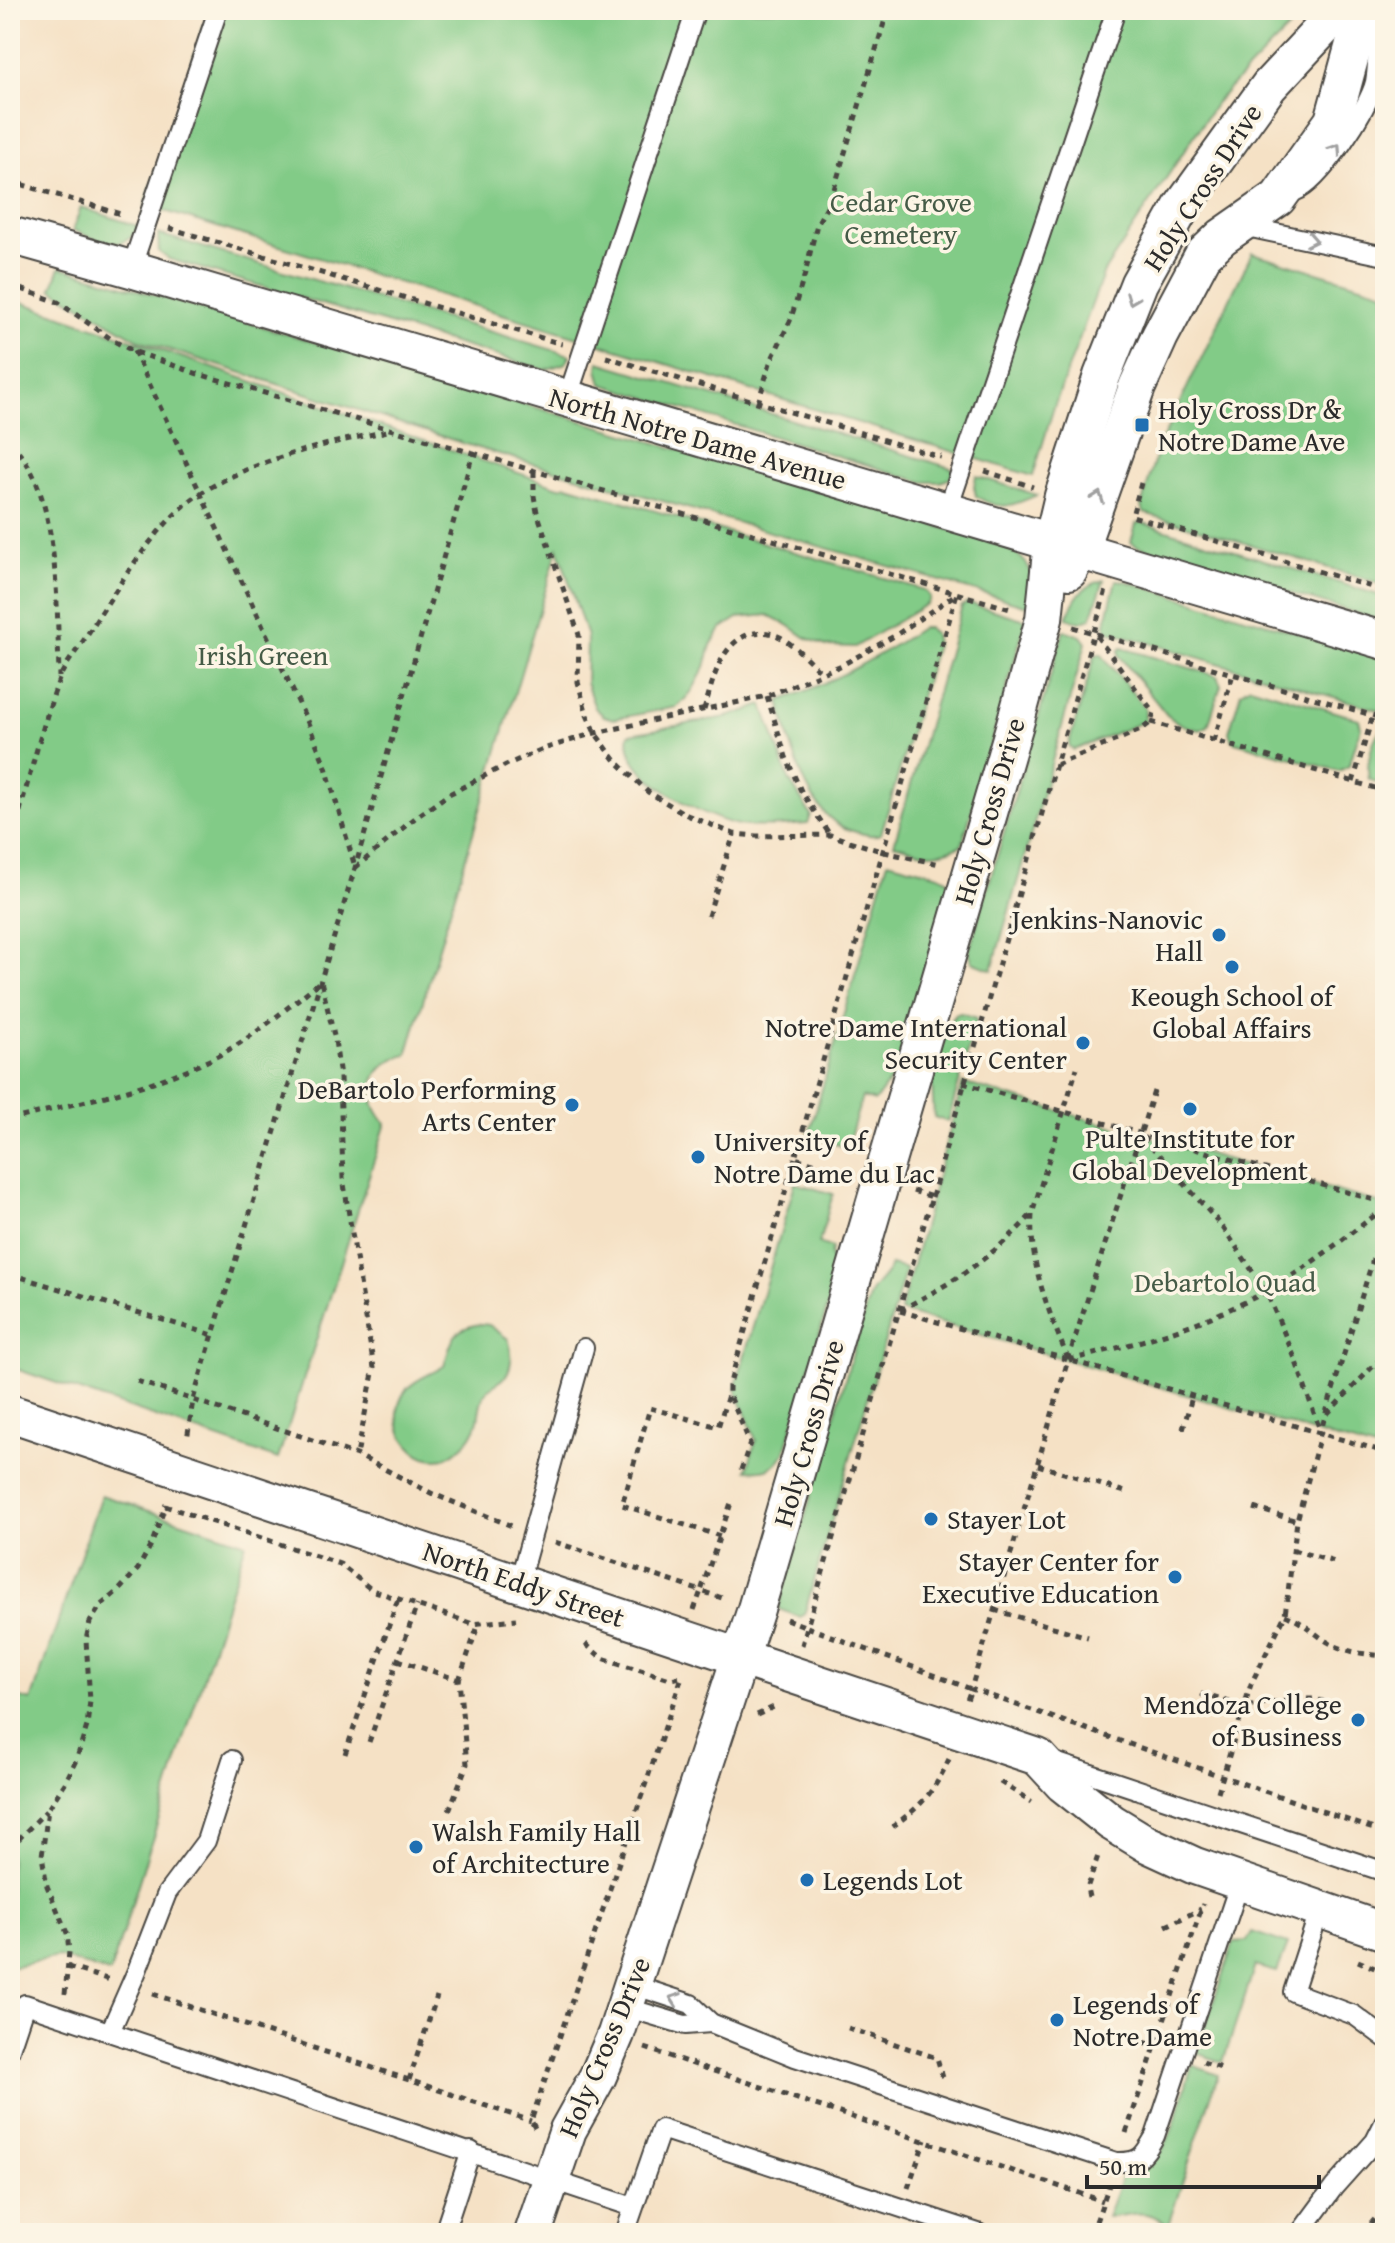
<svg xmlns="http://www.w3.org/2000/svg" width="1395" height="2243" font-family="'Gentium Book Plus',serif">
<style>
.green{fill:#82cb87;stroke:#567b59;stroke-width:2}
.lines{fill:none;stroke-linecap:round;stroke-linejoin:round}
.service-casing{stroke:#494642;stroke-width:22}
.minor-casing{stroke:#494642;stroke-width:40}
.path{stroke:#494642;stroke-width:5;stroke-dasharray:6 6;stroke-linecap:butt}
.service{stroke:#fff;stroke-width:18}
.minor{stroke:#fff;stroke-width:36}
.oneway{stroke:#a0a0a0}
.poi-dot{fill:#1f6fb2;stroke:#fcf5e5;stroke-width:3}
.labels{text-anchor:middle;stroke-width:7;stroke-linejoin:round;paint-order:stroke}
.street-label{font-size:28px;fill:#2b2b2b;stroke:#fcf5e5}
.park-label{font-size:28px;fill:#455b47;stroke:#fcf5e5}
.poi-label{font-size:28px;fill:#2b2b2b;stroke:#fcf5e5;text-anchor:start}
</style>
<rect width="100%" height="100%" fill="#fcf5e5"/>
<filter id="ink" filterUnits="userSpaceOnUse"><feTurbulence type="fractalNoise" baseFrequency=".0125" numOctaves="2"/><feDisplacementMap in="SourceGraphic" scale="16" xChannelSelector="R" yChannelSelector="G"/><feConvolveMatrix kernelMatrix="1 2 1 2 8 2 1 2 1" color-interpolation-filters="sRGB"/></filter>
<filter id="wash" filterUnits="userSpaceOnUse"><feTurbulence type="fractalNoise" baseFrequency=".006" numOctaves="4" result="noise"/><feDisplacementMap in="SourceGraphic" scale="32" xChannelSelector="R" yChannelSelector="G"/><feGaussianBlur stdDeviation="1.8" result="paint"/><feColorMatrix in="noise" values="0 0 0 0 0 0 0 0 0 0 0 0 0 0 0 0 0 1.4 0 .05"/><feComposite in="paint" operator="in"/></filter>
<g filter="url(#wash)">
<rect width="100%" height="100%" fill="#f5e1c5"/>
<!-- green -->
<g class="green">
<polygon points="209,10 1307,10 1218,100 1104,272 1053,410 1033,476 145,205"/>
<path d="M81,207L140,227C120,256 99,240 73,230Z"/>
<polygon points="158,234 570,355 566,363 545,370 169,259 159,252"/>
<polygon points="1252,253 1385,292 1385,585 1144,513 1141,507 1158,448"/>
<path d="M60,267L1005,546C1035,564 1034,574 1031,607L475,447L139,340L52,289Z"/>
<path d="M15,300L559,487L567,485L924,590L930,597L928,603L855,647L826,646L805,637L788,625L768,615L738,618L721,629L711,645L705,667L691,693L677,707L613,719L604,716L595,708L586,683L587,637L558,548L407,1055C372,1061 360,1098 386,1123L278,1459L10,1367V308Z"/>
<polygon points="599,362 955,469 949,479 940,482 923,482 602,384 598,369"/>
<path d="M976,476L1037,495C1012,506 1000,512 976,496L974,486Z"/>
<polygon points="1140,522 1385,597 1385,622 1137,546 1131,542 1136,524"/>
<path d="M1104,580L1091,618L1080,622L1067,618C1074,598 1082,585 1104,580Z"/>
<polygon points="1116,580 1125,581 1385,659 1385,712 1108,631 1105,625"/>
<path d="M968,603L1026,620L962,845C931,859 924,852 894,844L962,606Z"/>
<path d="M921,628H928L934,633L936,645L881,834C872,837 865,834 856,832C806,821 791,743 779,701C830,684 877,658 921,628Z"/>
<polygon points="1064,630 1081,636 1086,643 992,970 972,962 969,951"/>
<path d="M1122,648L1217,676L1221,685L1208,726L1200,730C1189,728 1176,723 1167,715L1119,656V650Z"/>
<polygon points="1098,654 1101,654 1145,708 1145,721 1138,724 1074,750 1069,747 1069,743 1095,656"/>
<polygon points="1250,686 1359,719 1361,727 1349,766 1339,771 1235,742 1231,738 1229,732 1241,692"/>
<path d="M763,705L789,780L811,815L808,824C787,826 754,829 734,824C701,815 620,775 629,734L727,717Z"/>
<path d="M1385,726V783L1380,784L1369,779C1366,765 1372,734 1385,726Z"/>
<polygon points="888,861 939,875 947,879 951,886 897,1071 875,1101 862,1097 847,1147 808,1137"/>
<polygon points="961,1013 977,1018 948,1122 934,1117 932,1083 949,1022 956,1014"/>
<polygon points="963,1083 1385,1205 1385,1453 900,1311"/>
<path d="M795,1183L833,1194L819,1243L832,1248L830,1254L835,1281L785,1452C775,1468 767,1472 747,1470L756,1440L736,1390V1385Z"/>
<path d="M891,1265L906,1269L804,1615L800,1617L778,1609L870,1294C876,1283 886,1277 891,1265Z"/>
<path d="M481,1324L489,1325L508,1339C513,1352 513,1370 502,1380C497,1384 491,1386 487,1391C480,1399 480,1410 478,1420C475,1433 468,1442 458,1450C423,1481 378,1425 407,1389C417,1378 432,1374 444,1366C452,1341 451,1328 481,1324Z"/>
<polygon points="101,1495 246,1543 110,1973 58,1957 10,1967 10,1695 31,1701"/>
<polygon points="1252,1932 1288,1944 1277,1972 1255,1966 1223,2062 1196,2053 1234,1942 1247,1941"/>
<path d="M1192,2065L1218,2075L1168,2225C1145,2206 1133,2216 1107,2217L1123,2174C1133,2171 1144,2169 1153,2162C1172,2146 1184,2090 1192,2065Z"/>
</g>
</g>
<g filter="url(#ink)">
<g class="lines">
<!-- service casing -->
<g class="service-casing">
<g id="service">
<path d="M1296,191C1320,182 1369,108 1375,82C1379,59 1377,36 1375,13"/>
<polyline points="1242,226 1385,256"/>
<polyline points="131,269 218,10"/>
<polyline points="567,399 696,10"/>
<polyline points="947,512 1116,10"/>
<polyline points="519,1582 584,1348"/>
<polyline points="1052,1761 1385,1872"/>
<polyline points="1320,1909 1293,1992 1354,2015 1385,2038"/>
<path d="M633,1985L691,2004L711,2023L795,2057L1116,2162C1141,2163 1144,2155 1155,2136L1240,1882"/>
<polyline points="625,2007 685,2025 711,2023"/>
<polyline points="110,2032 136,1973 167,1893 206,1841 232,1760"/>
<polyline points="10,2049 25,2004 633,2207"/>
<polyline points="444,2233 471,2151"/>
<polyline points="625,2233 661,2129 978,2233"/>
<polyline points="1300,2233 1334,2187 1375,2141 1385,2121"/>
</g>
</g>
<!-- minor casing -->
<g class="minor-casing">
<g id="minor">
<polyline points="10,235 131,269 1385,641"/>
<polyline points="1069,571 1079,551 1137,387 1160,336 1203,255 1222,237 1278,198 1333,121 1354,44 1369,10"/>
<polyline points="10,1413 1038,1757 1063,1784 1111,1822 1147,1844 1195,1866 1385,1932"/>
<polyline points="533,2233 568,2130 598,2076 616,2034 756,1609 1015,724 1044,619 1052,542 1063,496 1102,376 1139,283 1181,208 1269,86 1340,10"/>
</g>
</g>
<!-- path -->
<g class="path">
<polyline points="10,181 124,215"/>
<polyline points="169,228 562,344"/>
<polyline points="10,285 58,302 114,341 133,351 195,373 473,453 355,868 193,1400 187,1440"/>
<polyline points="134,351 308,723 326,767 355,867"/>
<polyline points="606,357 941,457"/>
<polyline points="758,403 770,363 790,321 805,274 817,224 831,199 887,13"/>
<path d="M10,443C61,486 57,615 59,677"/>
<polyline points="473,453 1014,610"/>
<polyline points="534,471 534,496 537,512 579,635 578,682 587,715 595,733 617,762 648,792 687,815 734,834 756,836 830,835 884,852 940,864"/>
<polyline points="985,471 1033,487"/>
<polyline points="1141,483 1132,516 1385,591"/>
<polyline points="1073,627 1385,719"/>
<polyline points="767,696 786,757 801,791 830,835"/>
<path d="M704,710C713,682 719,644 750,634C760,631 771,632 780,637C796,646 809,661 822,673"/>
<polyline points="1151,722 1385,791"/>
<polyline points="1214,741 1233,674"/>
<polyline points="1056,765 1141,730 1151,722 1154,713 1095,634"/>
<polyline points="1353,782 1373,715"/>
<path d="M10,846C26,792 39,735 58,682C64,665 78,650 87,635C116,590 156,522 201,493C259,457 326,444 392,430"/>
<polyline points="355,868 415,818 449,794 506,765 543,749 595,733 767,696 842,665 896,635 956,594"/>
<polyline points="708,916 734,834"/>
<polyline points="963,1083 1385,1203"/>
<polyline points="1154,1091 1068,1360 971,1689 1385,1833"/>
<path d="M10,1120C75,1103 144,1090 205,1062C248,1043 284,1010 321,981L335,1040L340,1077L343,1178L374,1368L357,1455"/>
<polyline points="1143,1137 1222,1226 1266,1291 1294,1356 1321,1433"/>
<polyline points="849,1173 795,1158 957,593"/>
<polyline points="913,1191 932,1197 807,1627 971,1689 967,1700"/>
<polyline points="932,1197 1106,590"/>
<polyline points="10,1274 213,1335"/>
<path d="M900,1310C951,1284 992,1258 1030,1216"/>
<polyline points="900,1311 1385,1452"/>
<path d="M1068,1359C1049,1312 1029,1266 1032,1214L1077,1068"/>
<path d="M1069,1360C1137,1344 1203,1325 1265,1292C1307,1269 1346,1236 1385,1208"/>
<polyline points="137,1381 357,1455 433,1494 512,1526"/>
<polyline points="1327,1414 1385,1354"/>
<polyline points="1183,1429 1192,1397"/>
<polyline points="1038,1465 1128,1493"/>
<polyline points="741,1470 750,1443 729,1394 729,1386 795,1158"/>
<polyline points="165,1506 340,1564 372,1590 473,1624 516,1619"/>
<polyline points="1254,1508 1297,1521"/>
<polyline points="720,1536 622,1505 650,1408 718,1427 728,1395"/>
<polyline points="555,1542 701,1591 731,1503"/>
<polyline points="1293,1550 1338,1563"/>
<polyline points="694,1610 701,1591 725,1599"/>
<polyline points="994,1610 1088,1637"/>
<path d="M1285,1615C1301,1621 1310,1630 1323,1639C1342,1652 1363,1654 1385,1656"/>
<polyline points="786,1619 807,1627 802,1645"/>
<polyline points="398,1660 459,1680 467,1764 448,1813"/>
<polyline points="459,1680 479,1623"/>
<polyline points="1201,1694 1244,1706 1300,1699 1313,1699 1331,1703"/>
<polyline points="757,1715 776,1706"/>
<polyline points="369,1742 417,1605"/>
<polyline points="345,1754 398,1599"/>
<polyline points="1000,1782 1032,1802"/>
<polyline points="1218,1792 1251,1684 1285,1615 1297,1521 1325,1416 1385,1220"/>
<path d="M892,1827C922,1805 933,1794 949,1759"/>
<polyline points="10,1848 47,1810"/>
<polyline points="1089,1897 1087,1888 1099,1853"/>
<polyline points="1166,1926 1201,1909"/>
<polyline points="1358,1961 1377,1969 1385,1975"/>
<polyline points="68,1967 110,1980"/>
<polyline points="65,1994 69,1952 67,1933 47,1886 42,1856 48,1809 65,1783 77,1758 87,1726 90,1701 86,1640 90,1622 101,1605 119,1590 138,1569 152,1543 166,1504"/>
<polyline points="153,1994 531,2121"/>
<polyline points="848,2028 937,2058 944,2081"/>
<polyline points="1144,2042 1156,2046"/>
<polyline points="645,2048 1103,2201"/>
<polyline points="1203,2062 1221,2068"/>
<polyline points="409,2080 437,1996"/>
<polyline points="535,2128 531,2121 682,1677 670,1679 602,1658 582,1641"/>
<polyline points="1126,2133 1203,1904"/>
<polyline points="908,2188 925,2140"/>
<polyline points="1092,2233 1109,2185"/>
<polyline points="1363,2233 1385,2207"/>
</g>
<!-- service -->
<use href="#service" class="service"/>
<!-- minor -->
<use href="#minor" class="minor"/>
</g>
<!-- one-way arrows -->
<defs><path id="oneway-chevron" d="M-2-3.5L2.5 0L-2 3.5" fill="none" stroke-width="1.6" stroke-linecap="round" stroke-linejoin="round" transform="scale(2)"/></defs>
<g class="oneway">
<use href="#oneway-chevron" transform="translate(1336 149) rotate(-56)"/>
<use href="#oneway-chevron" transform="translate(1312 240) rotate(11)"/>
<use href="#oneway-chevron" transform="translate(1132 299) rotate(111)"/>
<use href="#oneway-chevron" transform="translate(1098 497) rotate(-70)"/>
<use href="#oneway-chevron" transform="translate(675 1999) rotate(-160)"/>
</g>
</g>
<!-- markers -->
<g class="poi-dot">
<rect x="1134" y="417" width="16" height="16" rx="4"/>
<circle cx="1219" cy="935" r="8"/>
<circle cx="1232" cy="967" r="8"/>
<circle cx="1083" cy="1043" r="8"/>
<circle cx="572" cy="1105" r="8"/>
<circle cx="1190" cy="1109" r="8"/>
<circle cx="698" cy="1157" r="8"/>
<circle cx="931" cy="1519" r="8"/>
<circle cx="1175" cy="1577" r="8"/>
<circle cx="1358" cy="1720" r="8"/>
<circle cx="416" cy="1847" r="8"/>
<circle cx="807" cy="1880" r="8"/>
<circle cx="1057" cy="2020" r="8"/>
</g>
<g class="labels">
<!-- street labels -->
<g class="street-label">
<text transform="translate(1202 187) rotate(-57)" y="10">Holy Cross Drive</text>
<text transform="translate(698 438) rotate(16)" y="10">North Notre Dame Avenue</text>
<text transform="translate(989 811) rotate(-74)" y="10">Holy Cross Drive</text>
<text transform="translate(808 1433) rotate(-74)" y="10">Holy Cross Drive</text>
<text transform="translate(524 1584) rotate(19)" y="10">North Eddy Street</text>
<text transform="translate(604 2047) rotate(-67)" y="10">Holy Cross Drive</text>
</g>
<!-- park labels -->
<g class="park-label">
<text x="901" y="212">Cedar Grove<tspan x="901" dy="32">Cemetery</tspan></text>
<text x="263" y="665">Irish Green</text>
<text x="1225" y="1292">Debartolo Quad</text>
</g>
<!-- poi labels -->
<g class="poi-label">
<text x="1158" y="419">Holy Cross Dr &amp;<tspan x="1158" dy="32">Notre Dame Ave</tspan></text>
<text x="1203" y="929" text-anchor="end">Jenkins-Nanovic<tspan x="1203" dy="32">Hall</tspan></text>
<text x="1232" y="1006" text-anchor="middle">Keough School of<tspan x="1232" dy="32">Global Affairs</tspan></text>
<text x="1067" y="1037" text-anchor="end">Notre Dame International<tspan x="1067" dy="32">Security Center</tspan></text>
<text x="556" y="1099" text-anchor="end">DeBartolo Performing<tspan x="556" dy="32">Arts Center</tspan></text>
<text x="1190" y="1148" text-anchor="middle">Pulte Institute for<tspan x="1190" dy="32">Global Development</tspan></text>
<text x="714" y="1151">University of<tspan x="714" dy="32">Notre Dame du Lac</tspan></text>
<text x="947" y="1529">Stayer Lot</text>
<text x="1159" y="1571" text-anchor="end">Stayer Center for<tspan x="1159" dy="32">Executive Education</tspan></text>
<text x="1342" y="1714" text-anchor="end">Mendoza College<tspan x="1342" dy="32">of Business</tspan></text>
<text x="432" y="1841">Walsh Family Hall<tspan x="432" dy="32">of Architecture</tspan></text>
<text x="823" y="1890">Legends Lot</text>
<text x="1073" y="2014">Legends of<tspan x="1073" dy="32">Notre Dame</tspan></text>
</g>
</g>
<!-- margin -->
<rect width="1395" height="2243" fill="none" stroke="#fcf5e5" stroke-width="40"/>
<!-- scale -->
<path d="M1087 2175v12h232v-12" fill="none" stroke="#2b2b2b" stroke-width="4"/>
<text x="1099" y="2175" font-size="24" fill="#2b2b2b" stroke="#fcf5e5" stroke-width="6" paint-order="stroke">50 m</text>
</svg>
